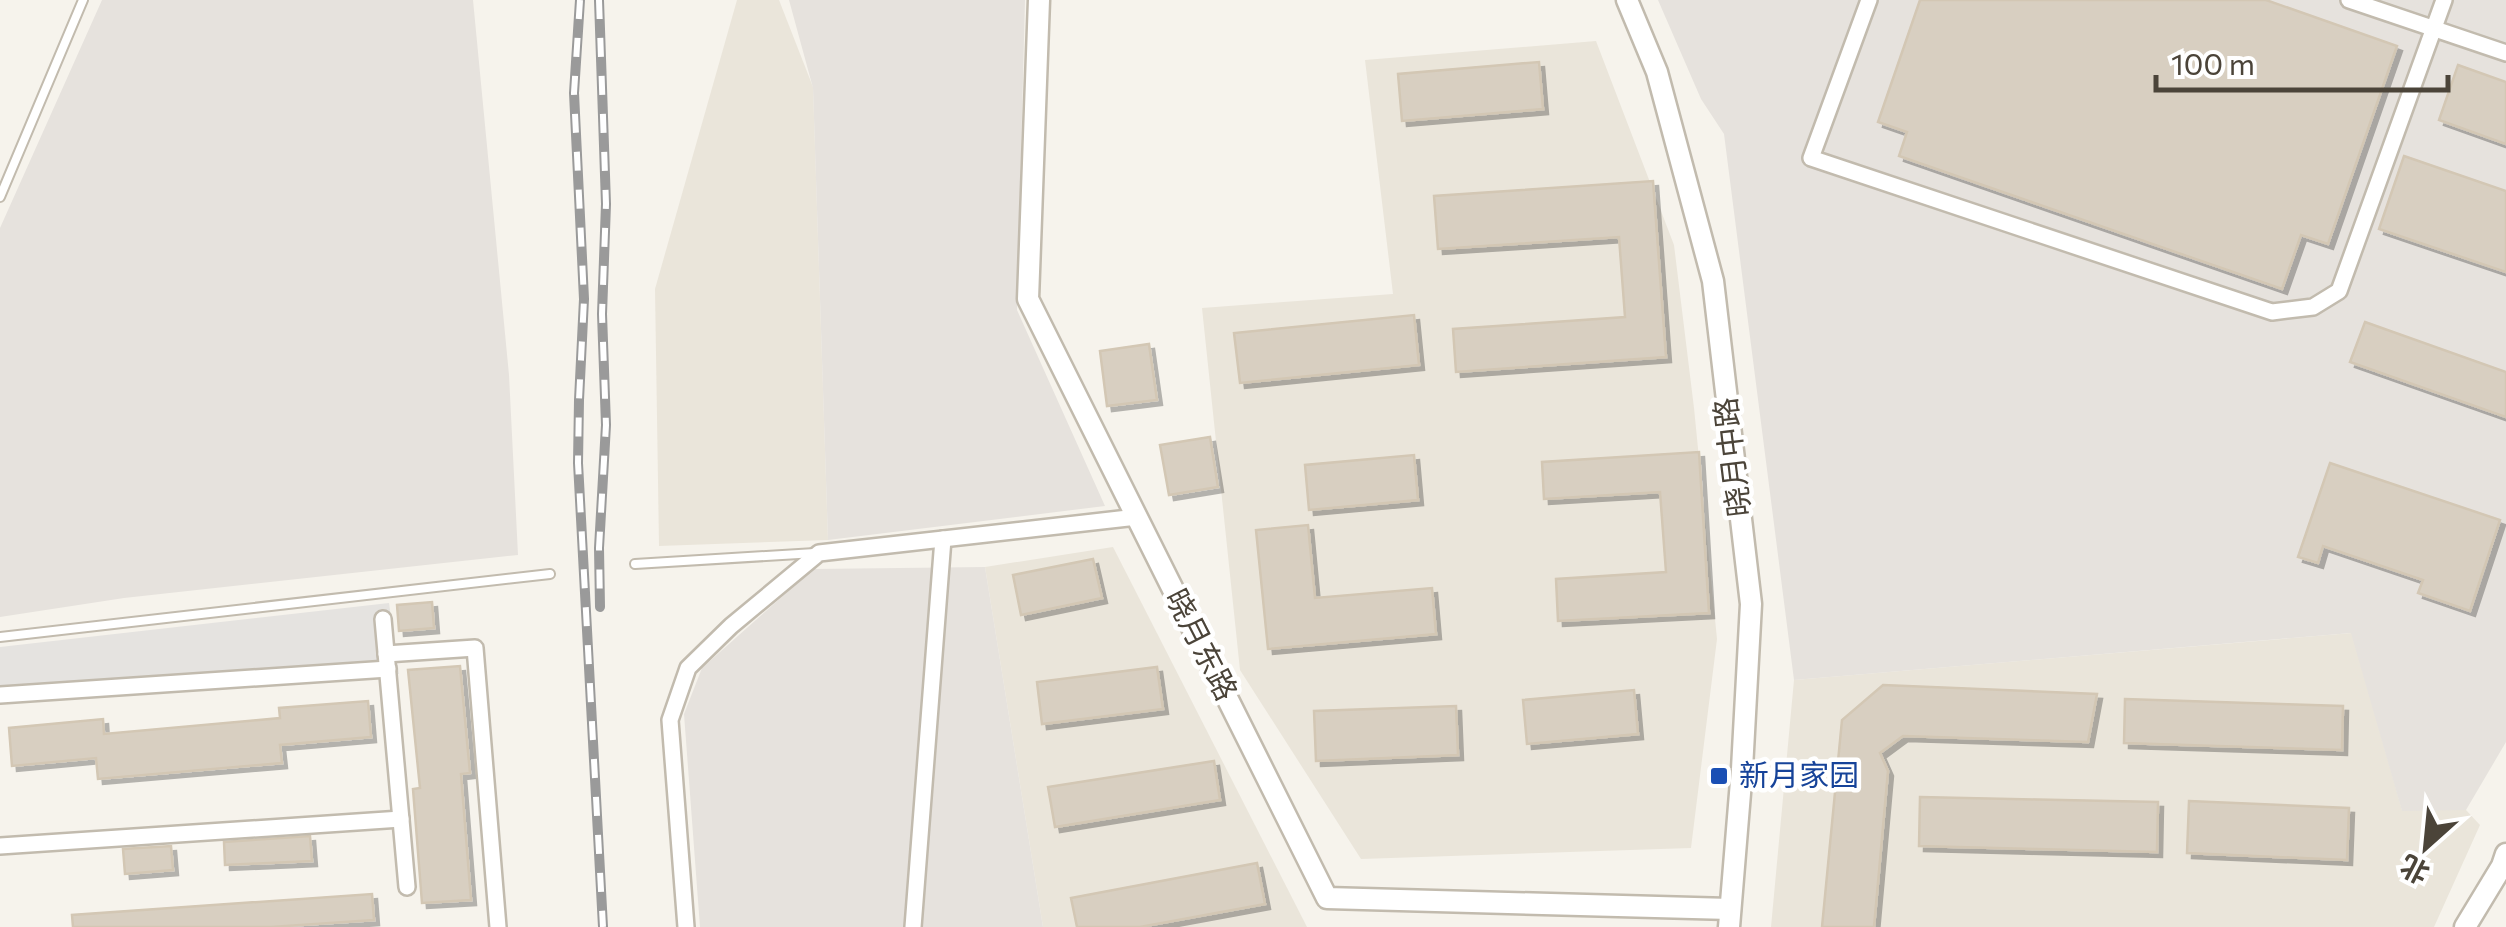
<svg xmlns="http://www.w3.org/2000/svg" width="2506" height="927" font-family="Commissioner,'Noto Sans SC',sans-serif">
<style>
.residential{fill:#eae5da}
.industrial{fill:#e6e2dd}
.parking{fill:#e5e3e0}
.building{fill:#d8cfc1;stroke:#d3c7b4;stroke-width:2.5;filter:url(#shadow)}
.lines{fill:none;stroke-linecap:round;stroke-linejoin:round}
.service-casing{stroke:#c2bbae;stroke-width:12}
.minor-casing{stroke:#c2bbae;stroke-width:20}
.tertiary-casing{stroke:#c2bbae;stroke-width:25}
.service{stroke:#fff;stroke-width:8}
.minor{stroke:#fff;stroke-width:15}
.tertiary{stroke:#fff;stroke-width:20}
.rail-casing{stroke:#9a9a9a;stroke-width:10}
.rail{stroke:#fff;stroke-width:6;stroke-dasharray:19;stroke-linecap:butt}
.transit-dot{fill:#1a4fb4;stroke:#fff;stroke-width:4}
.labels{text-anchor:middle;stroke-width:9;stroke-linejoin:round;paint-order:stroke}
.street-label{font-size:30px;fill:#4b4439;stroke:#fff}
.transit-label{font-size:30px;fill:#164399;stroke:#fff;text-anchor:start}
</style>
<defs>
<filter id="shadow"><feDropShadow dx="5" dy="5" stdDeviation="0" flood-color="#0004"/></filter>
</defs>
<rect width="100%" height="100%" fill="#f6f3ec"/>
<!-- residential -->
<g class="residential">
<polygon points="737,0 779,0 813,87 828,540 659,546 655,289"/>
<polygon points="1596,41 1674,245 1694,408 1717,639 1691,848 1361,859 1240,670 1202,308 1393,294 1365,60"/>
<polygon points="1113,547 1307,927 1043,927 985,567"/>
<polygon points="2352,633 2402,810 2466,810 2480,825 2434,927 1771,927 1794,680"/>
</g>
<!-- industrial -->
<g class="industrial">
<polygon points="102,0 473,0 509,375 518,555 124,598 0,617 0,228"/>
<polygon points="789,0 1025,0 1017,310 1105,506 828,540 813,88"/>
<polygon points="1658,0 2506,0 2506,742 2466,810 2402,811 2351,633 1794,680 1724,134 1701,99"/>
<polygon points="985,567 1043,927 700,927 684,714 702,668 813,569"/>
</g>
<!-- parking -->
<polygon class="parking" points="389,603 399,674 365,679 0,703 0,647"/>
<!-- building -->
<g class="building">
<polygon points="1920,0 2266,0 2397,46 2328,244 2301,235 2282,289 1899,156 1907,132 1878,122"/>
<polygon points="1539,62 1543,109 1402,121 1398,74"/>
<polygon points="2458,65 2506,82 2506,144 2439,120"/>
<polygon points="2404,156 2506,191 2506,272 2379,229"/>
<polygon points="1653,181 1666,357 1456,372 1453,329 1625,317 1619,237 1438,249 1434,196"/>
<polygon points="1414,315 1419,365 1240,383 1234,333"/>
<polygon points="2365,322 2506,372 2506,417 2350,362"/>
<polygon points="1149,344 1157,400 1107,406 1100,351"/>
<polygon points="1210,437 1218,487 1169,495 1160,445"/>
<polygon points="1699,452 1709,613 1558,621 1556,579 1666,572 1660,492 1544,499 1542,462"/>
<polygon points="1414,455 1418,500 1309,510 1305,465"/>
<polygon points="2330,463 2500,520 2470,611 2418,593 2423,580 2323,546 2318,563 2298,557"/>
<polygon points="1308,525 1315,598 1432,588 1436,634 1268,649 1256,530"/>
<polygon points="1093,559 1102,598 1021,615 1013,575"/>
<polygon points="432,602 434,628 399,631 397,605"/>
<polygon points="460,666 470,773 461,774 471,900 422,903 413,789 420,788 408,670"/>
<polygon points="1157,667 1163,709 1042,724 1037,682"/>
<polygon points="1883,685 2097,694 2088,742 1903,736 1880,753 1888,771 1874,927 1822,927 1842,720"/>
<polygon points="1634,690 1638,734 1527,744 1523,700"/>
<polygon points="2125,699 2343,706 2342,750 2124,743"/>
<polygon points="368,701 371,737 280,745 282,763 98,779 96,758 12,766 9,728 103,719 104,734 280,718 279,708"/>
<polygon points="1456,706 1458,755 1316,761 1314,711"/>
<polygon points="1214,761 1220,800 1055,827 1048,787"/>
<polygon points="1920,797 2158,802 2157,852 1919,846"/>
<polygon points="2189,801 2349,808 2347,860 2187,853"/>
<polygon points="310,836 312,861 225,865 224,842"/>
<polygon points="171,846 173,870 125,874 123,849"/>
<polygon points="1257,863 1265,904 1140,927 1077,927 1071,898"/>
<polygon points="372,894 374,920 271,927 73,927 72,915"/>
</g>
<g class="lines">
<!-- service casing -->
<g class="service-casing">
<g id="service">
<polyline points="0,197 83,0"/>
<polyline points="635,564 815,553"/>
<polyline points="0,637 550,574"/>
</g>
</g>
<!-- minor casing -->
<g class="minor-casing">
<g id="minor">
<polyline points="1869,0 1811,158 2272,312 2313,307 2339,291 2444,0"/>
<polyline points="2349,0 2506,53"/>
<polyline points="383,619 407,887"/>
<polyline points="386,654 475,648 498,927"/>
<polyline points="0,695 388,669"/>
<polyline points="0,846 401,819"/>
<polyline points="686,927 670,720 688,668 731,626 819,553 1137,517"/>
<polyline points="913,927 943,539"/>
</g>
</g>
<!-- tertiary casing -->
<g class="tertiary-casing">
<g id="tertiary">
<polyline points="1039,0 1028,299 1327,898 1730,909"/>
<polyline points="1627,0 1657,72 1713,281 1751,604 1742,769 1729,927"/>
<polyline points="2465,927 2502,866 2506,854"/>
</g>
</g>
<!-- service -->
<use href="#service" class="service"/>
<!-- minor -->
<use href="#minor" class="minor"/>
<!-- tertiary -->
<use href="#tertiary" class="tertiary"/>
<!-- rail casing -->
<g class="rail-casing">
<g id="rail">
<polyline points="580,0 574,93 584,299 579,400 578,463 603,927"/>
<polyline points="599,0 606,204 602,314 606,425 599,548 600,607"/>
</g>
</g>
<!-- rail -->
<use href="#rail" class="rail"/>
</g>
<!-- markers -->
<rect class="transit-dot" x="1709" y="766" width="20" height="20" rx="5"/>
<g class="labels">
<!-- street labels -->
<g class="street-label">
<text transform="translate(1733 457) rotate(-97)" y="10">晓月中路</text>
<text transform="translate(1201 645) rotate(63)" y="10">晓月东路</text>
</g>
<!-- transit labels -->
<g class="transit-label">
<text x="1739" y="786">新月家园</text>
</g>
</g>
<!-- north arrow -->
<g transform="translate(2426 847) rotate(207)" stroke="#ffffff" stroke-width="8" paint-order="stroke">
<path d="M0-8L18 38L0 25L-18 38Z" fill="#4b4439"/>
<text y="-15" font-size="28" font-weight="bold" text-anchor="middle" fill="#4b4439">北</text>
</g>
<!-- scale -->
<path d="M2156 75v15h292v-15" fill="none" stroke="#4b4439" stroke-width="5"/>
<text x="2171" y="75" font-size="30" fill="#4b4439" stroke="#ffffff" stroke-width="8" paint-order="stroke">100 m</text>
</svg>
